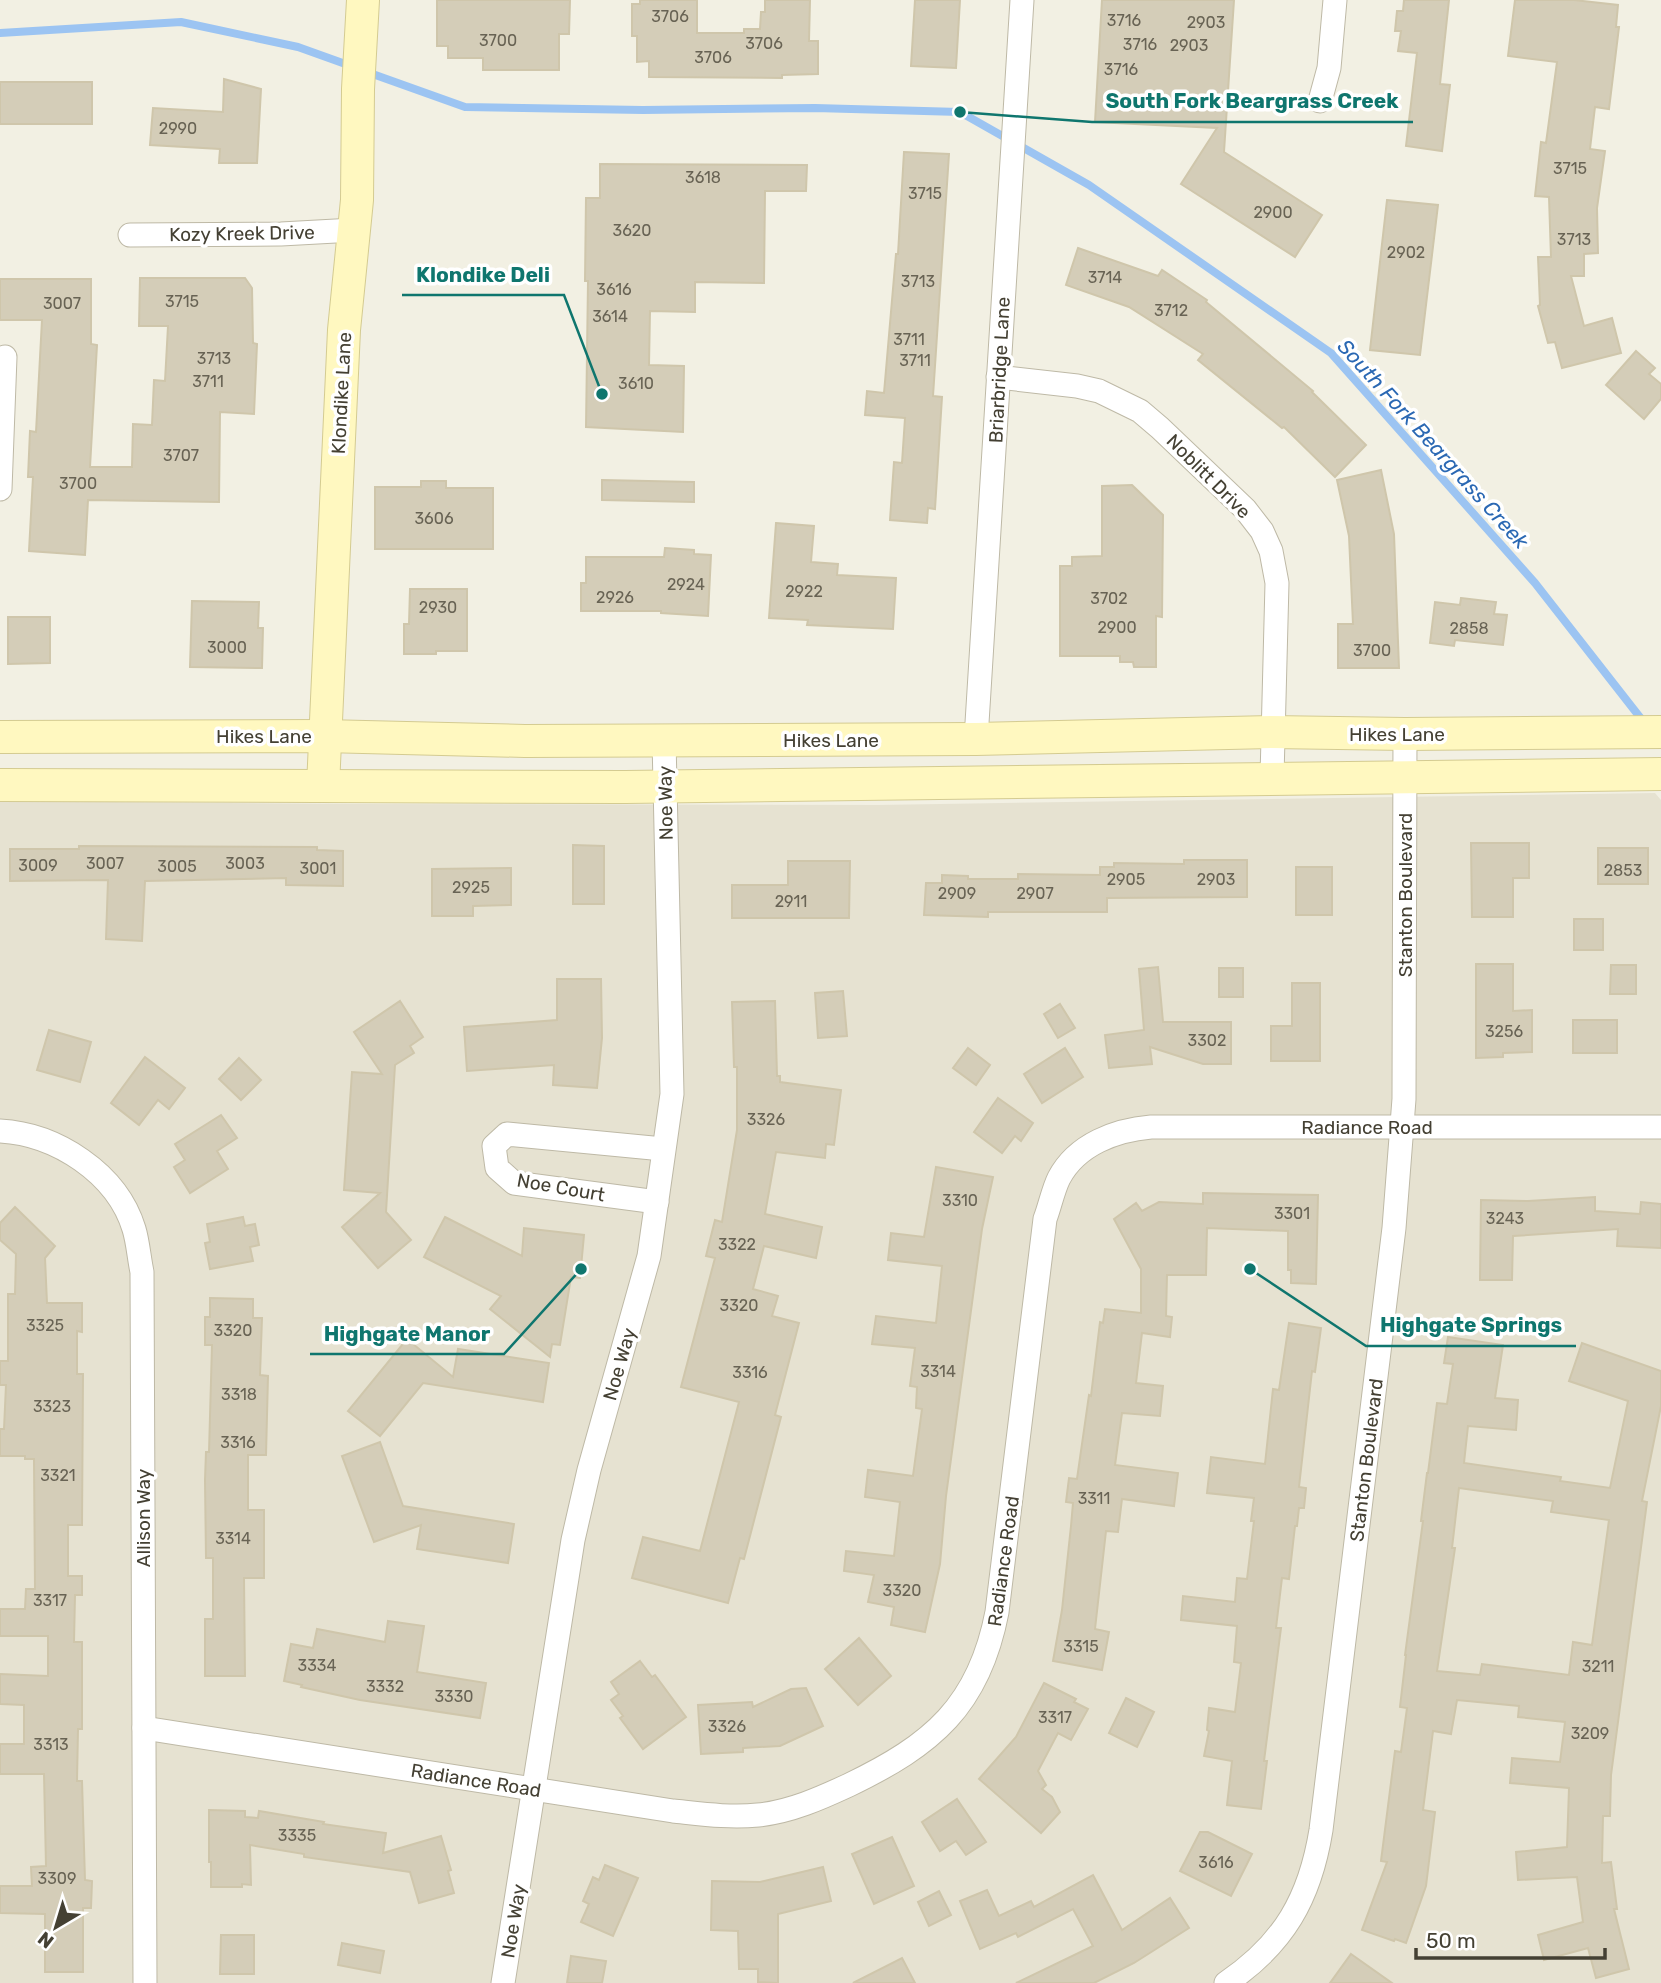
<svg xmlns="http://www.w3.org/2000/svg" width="1661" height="1983" font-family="Rubik,sans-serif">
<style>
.residential{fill:#e6e2d1}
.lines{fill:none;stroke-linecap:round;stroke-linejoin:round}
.stream{stroke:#9cc4f2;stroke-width:8}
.building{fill:#d4cdb8;stroke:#cfc6ab;stroke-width:2;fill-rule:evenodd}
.street-casing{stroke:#beb9a6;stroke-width:25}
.secondary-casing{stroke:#d4cb91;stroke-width:34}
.street{stroke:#fff;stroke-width:23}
.secondary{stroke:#fff8c0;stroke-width:32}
.labels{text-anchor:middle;stroke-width:7;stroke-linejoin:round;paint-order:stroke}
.number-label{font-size:16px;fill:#686354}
.street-label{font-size:19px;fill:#444033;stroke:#fff}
.water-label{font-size:21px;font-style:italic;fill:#2a68b3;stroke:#fff}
.leader{fill:none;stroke:#0f766e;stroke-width:2.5}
.callout-dot{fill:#0f766e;stroke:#fff;stroke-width:2.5}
.callout-label{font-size:21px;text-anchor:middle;font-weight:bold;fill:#0f766e;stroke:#fff;stroke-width:7;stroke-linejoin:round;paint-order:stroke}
</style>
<rect width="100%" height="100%" fill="#f2f0e3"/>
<!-- residential -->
<polygon class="residential" points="1655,793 1661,800 1661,1983 0,1983 0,801 350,804 878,805"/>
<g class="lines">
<!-- stream -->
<g class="stream">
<polyline points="0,33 181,22 298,47 351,66"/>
<polyline points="367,72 465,107 643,110 815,108 960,112 1089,185 1331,353 1535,583 1646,725"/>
</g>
</g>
<!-- building -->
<g class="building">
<polygon points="437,0 570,0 569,34 559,34 559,70 483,70 483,58 448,58 448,46 437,46"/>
<polygon points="640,0 697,0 697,33 744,33 744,29 760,29 761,12 765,12 765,0 810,0 809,41 818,41 818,74 782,75 782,78 649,77 649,61 637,62 637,36 632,36 632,4 640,4"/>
<polygon points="915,0 960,0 956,68 911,66"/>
<polygon points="1102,0 1234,0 1224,152 1322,215 1295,257 1181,184 1217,128 1095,122"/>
<polygon points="1404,0 1449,0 1440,84 1450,85 1442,151 1406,146 1417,53 1398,51 1401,31 1395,31 1397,11 1403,11"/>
<polygon points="1515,0 1574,0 1618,5 1616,27 1619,27 1609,109 1595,107 1590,149 1605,151 1597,208 1598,253 1584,254 1584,276 1571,276 1584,326 1612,318 1621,353 1562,368 1555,342 1548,343 1538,306 1540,305 1538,257 1551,257 1549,197 1535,196 1541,142 1546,143 1557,62 1508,56"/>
<polygon points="224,79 261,89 257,163 219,163 220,149 150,145 153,108 223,112"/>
<rect x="0" y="82" width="92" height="42"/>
<polygon points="904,152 949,154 933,396 942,397 935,509 928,508 927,523 890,520 894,462 902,463 905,418 865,415 867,391 884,393 896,254 898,254"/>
<polygon points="600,164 807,165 806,191 765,191 764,283 695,282 695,312 650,311 649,365 684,366 683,432 586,427 588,281 585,281 586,198 600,198"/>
<polygon points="1387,200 1438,205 1420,355 1370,350"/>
<polygon points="1078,248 1158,276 1162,270 1207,300 1206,302 1313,391 1312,392 1366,445 1335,477 1284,427 1282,428 1198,360 1203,354 1129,307 1066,285"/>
<polygon points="140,278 245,278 252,288 253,343 257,344 254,414 220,412 219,502 88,500 85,555 29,551 33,477 28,477 30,431 36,432 42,320 0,320 0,279 91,279 91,344 97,345 90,467 132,467 133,424 152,425 154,380 165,381 168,326 139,326"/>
<polygon points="1636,351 1655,368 1649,374 1661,384 1661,399 1644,419 1606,385"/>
<polygon points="1381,470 1394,534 1399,668 1338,668 1338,624 1353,624 1349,536 1337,480"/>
<polygon points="602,480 694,482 694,502 602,500"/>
<polygon points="421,481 446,481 446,488 493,488 493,549 375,549 375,487 421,487"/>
<polygon points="1132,485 1163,515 1162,617 1156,616 1156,667 1134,667 1133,662 1120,662 1120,656 1060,656 1060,566 1072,566 1072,557 1102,556 1102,486"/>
<polygon points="776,523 814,526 811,562 838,564 837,575 896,578 893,629 807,625 808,620 769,618"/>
<polygon points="665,548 694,550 694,554 711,555 708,616 661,613 661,611 581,611 581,583 586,583 586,557 664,557"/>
<polygon points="410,589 467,589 467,651 436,651 436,654 404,654 404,624 409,624"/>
<polygon points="1461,598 1496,602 1494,614 1507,615 1503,645 1455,640 1454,646 1430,643 1435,602 1460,605"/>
<polygon points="192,601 259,602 258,628 263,628 262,668 190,667"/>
<polygon points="8,617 50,617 50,663 8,664"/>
<polygon points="1471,843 1529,843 1529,878 1513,878 1513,917 1472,917"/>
<polygon points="573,845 604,846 604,904 573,904"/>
<polygon points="79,846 317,847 317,850 343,851 343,886 286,885 286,878 145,881 142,941 106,939 108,880 10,881 10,849 79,849"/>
<rect x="1598" y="848" width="50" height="36"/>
<polygon points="1184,860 1247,860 1247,897 1107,898 1107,912 988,912 988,917 924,915 926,883 942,883 942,875 968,876 968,879 1018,879 1018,874 1100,875 1100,867 1114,867 1114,863 1184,864"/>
<polygon points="788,861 850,861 849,918 732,918 732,885 788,885"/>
<rect x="1296" y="867" width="36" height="48"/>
<polygon points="511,868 511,905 473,906 473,916 432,916 432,869"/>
<rect x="1574" y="919" width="29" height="31"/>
<polygon points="1476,964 1513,964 1513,1011 1532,1010 1532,1052 1503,1053 1503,1057 1476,1058"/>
<polygon points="1611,965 1636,965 1636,994 1610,994"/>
<polygon points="1158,967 1163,1022 1231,1022 1231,1064 1203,1064 1150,1047 1152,1064 1109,1068 1105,1035 1144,1030 1139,969"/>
<rect x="1219" y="968" width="24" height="29"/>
<polygon points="557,979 601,979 602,1038 597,1088 553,1085 554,1065 467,1071 464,1027 557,1020"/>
<polygon points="1292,983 1320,983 1320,1061 1271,1061 1271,1026 1292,1026"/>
<polygon points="843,991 847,1036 818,1038 815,993"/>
<polygon points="400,1001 423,1037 410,1046 414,1053 395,1065 386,1212 411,1240 378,1268 342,1227 380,1193 344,1190 352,1072 382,1074 354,1032"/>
<polygon points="775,1001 777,1076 780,1076 780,1082 841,1090 834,1145 826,1144 825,1158 776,1152 765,1214 822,1227 816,1258 764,1246 753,1289 778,1296 772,1316 799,1323 775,1415 781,1417 744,1559 740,1558 728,1603 632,1578 643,1537 700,1551 739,1402 681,1387 715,1258 706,1256 715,1220 722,1222 737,1130 737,1067 734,1067 732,1002"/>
<polygon points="1060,1004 1075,1028 1058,1038 1044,1014"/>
<rect x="1573" y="1020" width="44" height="33"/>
<polygon points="49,1030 91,1042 80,1082 37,1070"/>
<polygon points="968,1048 990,1065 976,1085 953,1068"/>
<polygon points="1065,1048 1083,1077 1042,1103 1024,1074"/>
<polygon points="145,1057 185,1088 169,1109 158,1100 139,1125 111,1103"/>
<polygon points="239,1058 261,1080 241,1100 219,1079"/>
<polygon points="998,1098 1033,1123 1021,1141 1015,1136 1002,1153 974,1132"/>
<polygon points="221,1115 237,1138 217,1151 228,1169 190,1193 174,1167 185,1160 175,1144"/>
<polygon points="936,1167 993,1177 982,1229 946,1496 940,1564 925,1632 891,1625 894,1607 868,1602 874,1575 844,1571 846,1551 894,1556 900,1502 865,1497 868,1470 913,1476 922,1409 916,1408 917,1387 910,1386 915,1348 872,1344 876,1316 936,1323 942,1266 888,1260 891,1233 924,1237"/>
<polygon points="1203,1193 1318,1195 1316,1284 1291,1283 1291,1270 1288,1270 1288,1231 1207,1228 1206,1275 1167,1275 1166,1316 1172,1317 1170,1337 1142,1333 1136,1383 1163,1386 1160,1416 1122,1413 1115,1465 1178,1473 1174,1506 1122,1499 1118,1532 1106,1531 1095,1629 1109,1632 1102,1670 1053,1661 1062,1610 1071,1526 1073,1503 1066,1502 1069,1478 1077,1479 1089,1395 1091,1396 1100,1322 1103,1323 1105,1309 1141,1313 1141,1269 1114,1219 1136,1203 1142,1211 1159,1202 1203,1204"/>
<polygon points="1595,1197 1595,1211 1640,1214 1641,1202 1661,1204 1661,1248 1617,1246 1618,1229 1513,1236 1512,1280 1480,1280 1481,1200 1528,1201"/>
<polygon points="15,1207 55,1246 45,1258 47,1303 82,1303 82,1332 77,1331 77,1374 83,1374 82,1525 68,1525 68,1576 82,1576 82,1595 75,1595 74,1642 82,1642 82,1729 78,1729 77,1781 82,1781 85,1880 92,1881 91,1908 83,1908 83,1972 45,1972 45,1914 0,1913 0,1886 32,1886 31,1867 46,1866 44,1774 0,1774 0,1744 24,1744 24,1705 0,1704 0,1674 48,1676 48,1636 0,1636 0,1609 25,1609 26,1589 35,1589 34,1459 25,1459 25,1456 0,1456 0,1429 4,1429 6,1385 0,1385 0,1361 8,1361 8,1294 15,1294 16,1254 0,1240 0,1223"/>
<polygon points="243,1217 245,1226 255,1224 259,1245 250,1247 253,1261 210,1269 205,1243 210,1242 207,1224"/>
<polygon points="445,1217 522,1256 524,1228 584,1235 580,1278 571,1277 560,1345 552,1344 550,1357 490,1309 501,1296 424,1257"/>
<polygon points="210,1298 253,1299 253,1318 262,1318 260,1375 268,1376 266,1455 248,1455 248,1510 264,1510 264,1578 244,1578 245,1676 205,1676 205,1619 213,1619 213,1558 206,1558 205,1480 206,1452 209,1452 212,1345 205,1345 205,1317 210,1317"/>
<polygon points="1289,1323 1321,1328 1315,1372 1312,1371 1299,1487 1306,1488 1304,1508 1299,1508 1297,1526 1295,1526 1289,1579 1282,1578 1276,1628 1281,1628 1264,1761 1267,1761 1261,1809 1227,1805 1232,1761 1204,1756 1209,1731 1207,1730 1209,1708 1235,1712 1241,1663 1234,1662 1237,1626 1181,1620 1183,1596 1235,1602 1237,1578 1247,1579 1254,1521 1251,1521 1254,1498 1207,1493 1211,1457 1265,1464 1273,1389 1279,1390"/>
<path d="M1448,1337L1503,1345L1495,1398L1518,1400L1516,1430L1468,1426L1464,1463L1561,1477L1560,1481L1610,1488L1628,1401L1569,1381L1582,1343L1661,1371V1406L1642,1501L1647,1502L1611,1775L1610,1816H1603L1602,1863L1611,1862L1617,1909H1614L1629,1969L1596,1978L1588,1948L1544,1960L1538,1935L1583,1922L1577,1877L1518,1880L1516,1852L1567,1847L1569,1788L1510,1783L1512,1758L1560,1762L1565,1722L1518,1717L1519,1706L1457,1700L1451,1734L1433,1731L1423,1810L1435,1812L1426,1886L1406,1943L1395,1939L1394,1941L1362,1930L1387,1862L1381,1861L1395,1751L1401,1752L1407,1708L1400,1707L1406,1655H1405L1423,1521H1421L1427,1473H1428L1437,1403L1447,1404L1453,1364L1444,1363ZM1459,1488L1553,1501L1551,1512L1609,1520L1592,1645L1573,1642L1569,1675L1482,1664L1480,1675L1437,1671L1455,1548H1452Z"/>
<polygon points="407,1339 453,1377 458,1349 549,1363 543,1402 423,1383 380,1436 348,1411"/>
<polygon points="380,1442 403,1506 514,1524 508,1563 417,1549 421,1525 374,1542 342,1456"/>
<polygon points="388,1621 424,1626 417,1672 486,1683 480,1718 360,1700 301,1687 302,1685 284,1681 291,1644 313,1648 317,1629 385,1642"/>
<polygon points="859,1638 891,1676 858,1705 825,1669"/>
<polygon points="640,1661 652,1677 655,1675 686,1717 643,1749 620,1718 623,1716 611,1700 619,1694 611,1682"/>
<polygon points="1044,1683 1076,1699 1074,1702 1088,1709 1071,1740 1058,1733 1038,1771 1046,1785 1042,1789 1052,1797 1060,1812 1041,1833 979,1779 1016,1737"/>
<polygon points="806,1688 823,1726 780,1746 743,1748 743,1752 701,1754 698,1705 752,1702 753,1707 791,1689"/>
<polygon points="1126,1698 1154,1712 1137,1747 1109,1733"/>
<polygon points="957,1799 986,1842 966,1855 956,1841 940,1851 922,1822"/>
<polygon points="209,1810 245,1811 245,1817 258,1818 259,1811 324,1822 323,1824 386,1833 383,1853 441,1836 451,1870 448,1871 454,1893 419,1903 410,1872 304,1857 304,1854 250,1845 251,1885 242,1884 242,1887 211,1887 211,1862 209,1862"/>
<polygon points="1200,1832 1208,1832 1252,1854 1231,1896 1180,1871"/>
<polygon points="892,1837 914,1886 874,1904 852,1854"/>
<polygon points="605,1865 638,1878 613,1936 581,1922 589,1904 583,1901 593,1877 599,1880"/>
<polygon points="823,1867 831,1901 778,1914 778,1983 758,1982 758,1969 739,1969 738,1931 711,1930 712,1881 760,1882"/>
<polygon points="1093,1875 1122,1930 1170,1898 1189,1928 1134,1963 1094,1983 1016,1983 1093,1946 1073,1909 1018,1937 1016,1933 980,1949 960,1901 987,1890 999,1916 1031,1901 1034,1907"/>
<polygon points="939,1891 951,1915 929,1926 918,1902"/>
<polygon points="221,1935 254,1935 254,1974 220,1974"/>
<polygon points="342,1943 384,1951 380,1973 338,1965"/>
<polygon points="1351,1954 1392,1983 1330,1983"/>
<polygon points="571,1956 606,1961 602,1983 567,1983"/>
<polygon points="902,1958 915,1983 853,1983"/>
</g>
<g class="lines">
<!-- street casing -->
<g class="street-casing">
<g id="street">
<polyline points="1320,101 1329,68 1335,0"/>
<polyline points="130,235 281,234 354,230"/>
<polyline points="998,377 1077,386 1099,391 1140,411 1160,428 1245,509 1262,531 1271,551 1277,583 1272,777"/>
<polyline points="0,489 5,357"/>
<polyline points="976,739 1022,0"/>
<path d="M0,1131C56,1134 117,1173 134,1229C138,1242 139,1258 142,1272L145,1983"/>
<polyline points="657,1202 514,1183 497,1168 494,1146 507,1134 663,1149"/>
<path d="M144,1728L673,1811C702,1814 730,1818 758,1815C790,1812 821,1798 849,1785C932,1745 979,1706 997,1612L1045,1219C1050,1206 1053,1190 1059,1178C1077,1144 1116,1130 1151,1127H1661"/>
<polyline points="503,1983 573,1540 589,1470 649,1256 672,1094 664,740"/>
<path d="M1226,1983C1284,1944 1310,1898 1321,1830L1394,1228L1404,1099L1405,734"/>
</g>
</g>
<!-- secondary casing -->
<g class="secondary-casing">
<g id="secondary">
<polyline points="0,737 324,736 525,741 976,739 1271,732 1405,734 1661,732"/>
<polyline points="0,785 625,787 1661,774"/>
<polyline points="323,786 344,330 357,200 358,89 363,0"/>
</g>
</g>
<!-- street -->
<use href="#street" class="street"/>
<!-- secondary -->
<use href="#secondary" class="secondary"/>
</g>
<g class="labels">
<!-- number labels -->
<g class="number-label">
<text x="670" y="22">3706</text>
<text x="1124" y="26">3716</text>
<text x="1206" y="28">2903</text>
<text x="498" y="46">3700</text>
<text x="764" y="49">3706</text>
<text x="1140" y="50">3716</text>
<text x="1189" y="51">2903</text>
<text x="713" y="63">3706</text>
<text x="1121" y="75">3716</text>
<text x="178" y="134">2990</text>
<text x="1570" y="174">3715</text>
<text x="703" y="183">3618</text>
<text x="925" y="199">3715</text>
<text x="1273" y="218">2900</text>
<text x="632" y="236">3620</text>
<text x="1574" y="245">3713</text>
<text x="1406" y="258">2902</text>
<text x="1105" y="283">3714</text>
<text x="918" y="287">3713</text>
<text x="614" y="295">3616</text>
<text x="182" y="307">3715</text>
<text x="62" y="309">3007</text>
<text x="1171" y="316">3712</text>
<text x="610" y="322">3614</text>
<text x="909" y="345">3711</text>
<text x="214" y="364">3713</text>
<text x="915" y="366">3711</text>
<text x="208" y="387">3711</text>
<text x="636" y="389">3610</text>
<text x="181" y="461">3707</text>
<text x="78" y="489">3700</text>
<text x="434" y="524">3606</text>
<text x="686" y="590">2924</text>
<text x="804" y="597">2922</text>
<text x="615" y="603">2926</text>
<text x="1109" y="604">3702</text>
<text x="438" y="613">2930</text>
<text x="1117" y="633">2900</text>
<text x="1469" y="634">2858</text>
<text x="227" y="653">3000</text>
<text x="1372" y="656">3700</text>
<text x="105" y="869">3007</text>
<text x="245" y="869">3003</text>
<text x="38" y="871">3009</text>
<text x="177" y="872">3005</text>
<text x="318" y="874">3001</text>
<text x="1623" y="876">2853</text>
<text x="1126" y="885">2905</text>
<text x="1216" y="885">2903</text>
<text x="471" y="893">2925</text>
<text x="957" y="899">2909</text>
<text x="1035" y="899">2907</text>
<text x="791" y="907">2911</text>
<text x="1504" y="1037">3256</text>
<text x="1207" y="1046">3302</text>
<text x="766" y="1125">3326</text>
<text x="960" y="1206">3310</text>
<text x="1292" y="1219">3301</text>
<text x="1505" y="1224">3243</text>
<text x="737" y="1250">3322</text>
<text x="739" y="1311">3320</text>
<text x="45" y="1331">3325</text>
<text x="233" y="1336">3320</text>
<text x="938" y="1377">3314</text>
<text x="750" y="1378">3316</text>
<text x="239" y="1400">3318</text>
<text x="52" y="1412">3323</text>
<text x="238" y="1448">3316</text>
<text x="58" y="1481">3321</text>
<text x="1094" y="1504">3311</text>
<text x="233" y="1544">3314</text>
<text x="902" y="1596">3320</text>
<text x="50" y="1606">3317</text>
<text x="1081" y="1652">3315</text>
<text x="317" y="1671">3334</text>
<text x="1598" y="1672">3211</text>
<text x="385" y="1692">3332</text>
<text x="454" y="1702">3330</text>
<text x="1055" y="1723">3317</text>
<text x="727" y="1732">3326</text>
<text x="1590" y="1739">3209</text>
<text x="51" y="1750">3313</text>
<text x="297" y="1841">3335</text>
<text x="1216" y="1868">3616</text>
<text x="57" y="1884">3309</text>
</g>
<!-- street labels -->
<g class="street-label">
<text transform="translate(242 233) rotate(-1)" y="7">Kozy Kreek Drive</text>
<text transform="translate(999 370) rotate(-87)" y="7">Briarbridge Lane</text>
<text transform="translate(341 393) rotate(-87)" y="7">Klondike Lane</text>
<text transform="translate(1209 476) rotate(45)" y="7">Noblitt Drive</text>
<text x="1397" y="741">Hikes Lane</text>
<text x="264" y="743">Hikes Lane</text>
<text x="831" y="747">Hikes Lane</text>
<text transform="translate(665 803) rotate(-91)" y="7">Noe Way</text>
<text transform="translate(1405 895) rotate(-90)" y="7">Stanton Boulevard</text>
<text x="1367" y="1134">Radiance Road</text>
<text transform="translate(561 1187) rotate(10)" y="7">Noe Court</text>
<text transform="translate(619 1364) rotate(-74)" y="7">Noe Way</text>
<text transform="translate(1366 1460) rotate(-83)" y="7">Stanton Boulevard</text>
<text transform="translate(143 1518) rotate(-90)" y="7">Allison Way</text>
<text transform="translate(1003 1561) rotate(-82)" y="7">Radiance Road</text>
<text transform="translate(476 1780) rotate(9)" y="7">Radiance Road</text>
<text transform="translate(513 1921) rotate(-81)" y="7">Noe Way</text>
</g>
<!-- water labels -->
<g class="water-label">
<text transform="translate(1433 444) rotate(48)" y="7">South Fork Beargrass Creek</text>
</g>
</g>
<!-- callouts -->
<path class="leader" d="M960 112L1092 122H1413M602 394L564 295H402M1250 1269L1366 1346H1576M581 1269L504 1354H310"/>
<g class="callout-dot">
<circle cx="960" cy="112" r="7"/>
<circle cx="602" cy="394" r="7"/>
<circle cx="1250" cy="1269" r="7"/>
<circle cx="581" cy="1269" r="7"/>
</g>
<g class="callout-label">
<text x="1252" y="108">South Fork Beargrass Creek</text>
<text x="483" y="282">Klondike Deli</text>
<text x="1471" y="1332">Highgate Springs</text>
<text x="407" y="1341">Highgate Manor</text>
</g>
<!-- north arrow -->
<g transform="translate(56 1927) rotate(218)" stroke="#ffffff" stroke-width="5" paint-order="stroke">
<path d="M0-5L12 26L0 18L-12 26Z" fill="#444033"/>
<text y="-10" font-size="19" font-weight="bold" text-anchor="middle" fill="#444033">N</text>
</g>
<!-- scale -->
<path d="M1416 1948v10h189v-10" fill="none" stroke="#444033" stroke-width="3.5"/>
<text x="1426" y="1948" font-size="21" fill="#444033" stroke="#ffffff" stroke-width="5" paint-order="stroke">50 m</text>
</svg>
